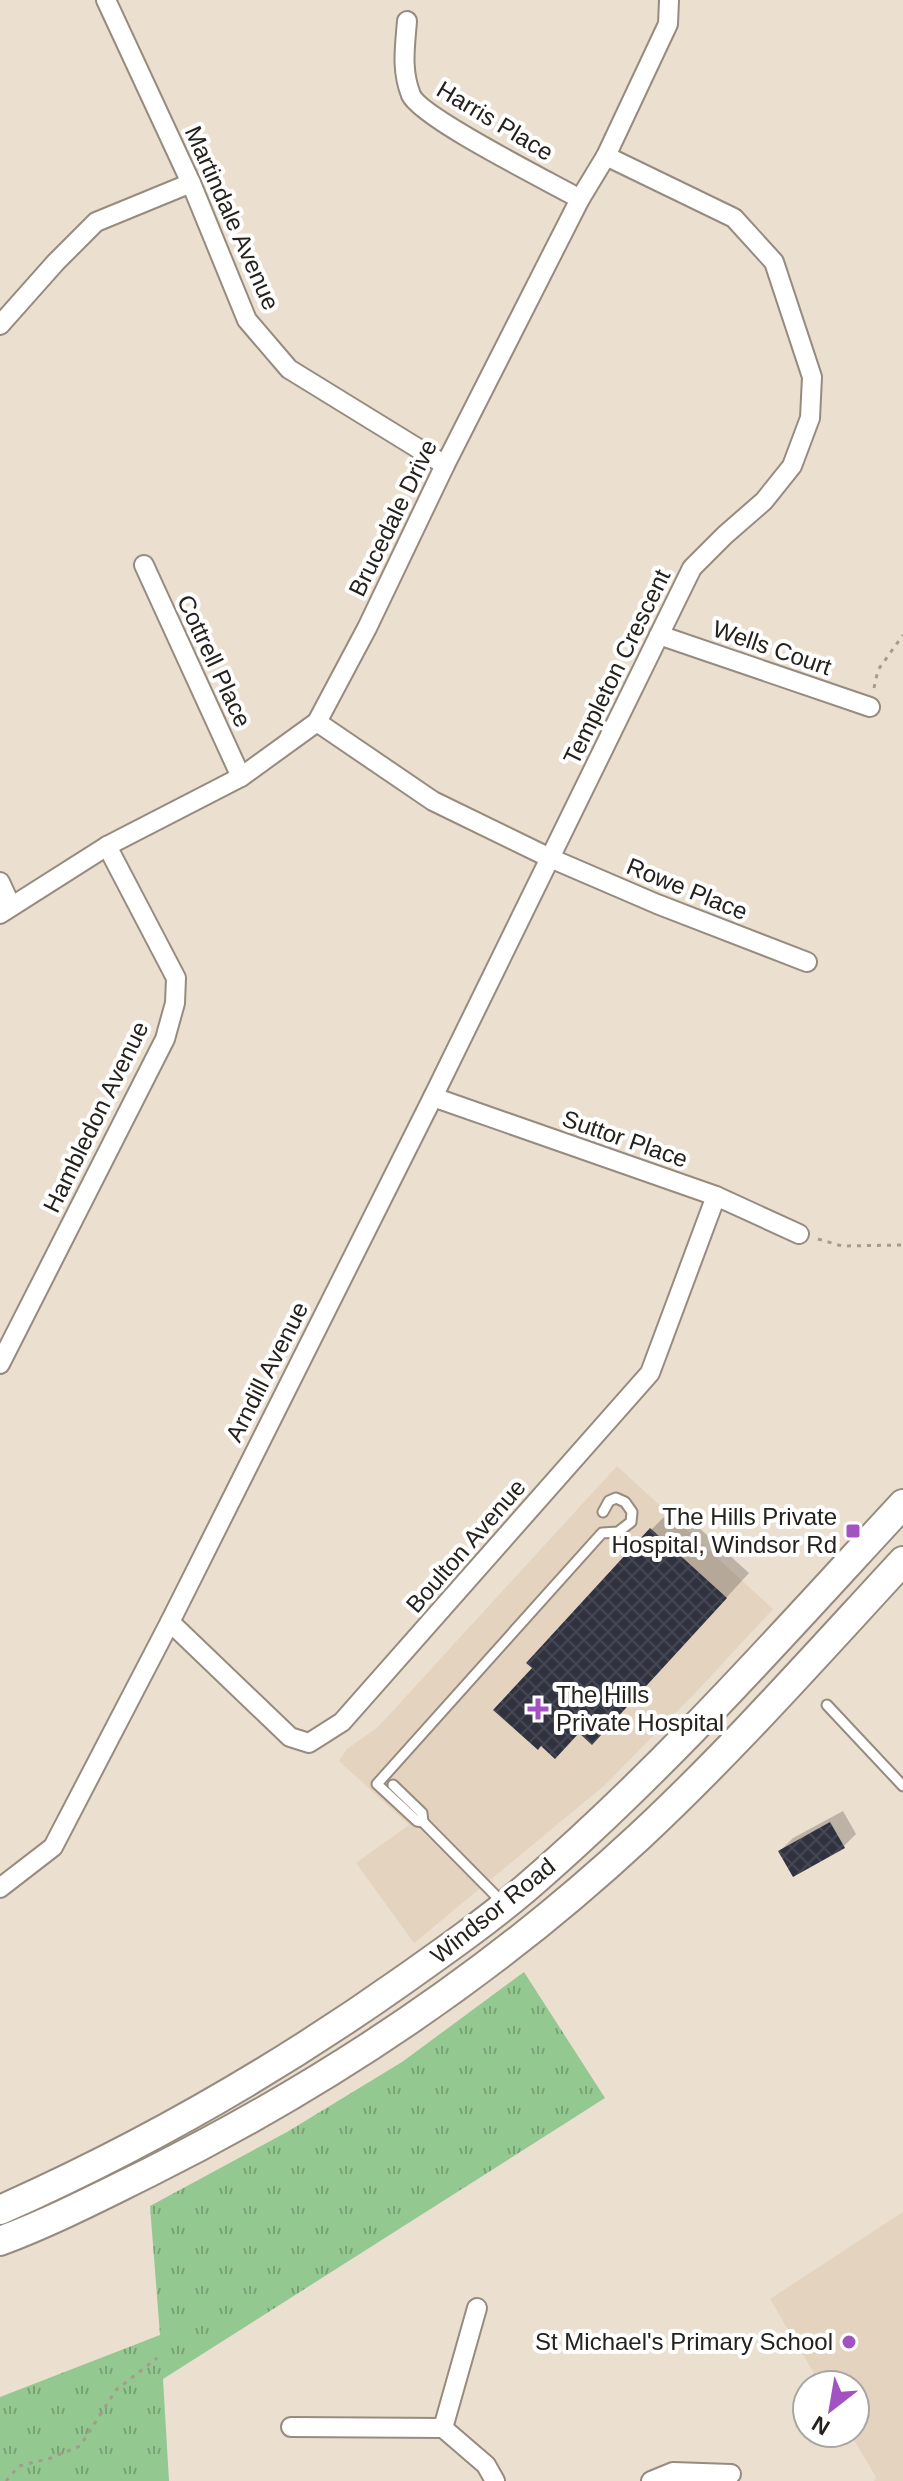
<svg xmlns="http://www.w3.org/2000/svg" width="903" height="2481" font-family="Helvetica,sans-serif">
<style>
.built{fill:#e4d3bf}
.park{fill:url(#park-tufts)}
.shadow{fill:#0003}
.building{fill:url(#building-cross-hatch)}
.lines{fill:none;stroke-linecap:round;stroke-linejoin:round}
.service-casing{stroke:#968b7e;stroke-width:13}
.minor-casing{stroke:#968b7e;stroke-width:22}
.primary-casing{stroke:#968b7e;stroke-width:32}
.path{stroke:#a59c90;stroke-width:3;stroke-dasharray:4 6;stroke-linecap:butt}
.service{stroke:#fff;stroke-width:9}
.minor{stroke:#fff;stroke-width:18}
.primary{stroke:#fff;stroke-width:28}
.poi-dot{fill:#a352c2;stroke:#fff;stroke-width:3}
.labels{text-anchor:middle;stroke-width:8;stroke-linejoin:round;paint-order:stroke}
.street-label{font-size:24px;fill:#25211c;stroke:#fff}
.poi-label{font-size:24px;fill:#25211c;stroke:#fff;text-anchor:end}
</style>
<defs>
<pattern id="park-tufts" width="24" height="20" patternUnits="userSpaceOnUse" patternTransform="scale(2)"><rect width="24" height="20" fill="#93c891"/><path d="M3 7l-1-3M5 7V3M7 7l1-3M15 17l-1-3M17 17v-4M19 17l1-3" fill="none" stroke="#78a276"/></pattern>
<pattern id="building-cross-hatch" width="8" height="8" patternUnits="userSpaceOnUse" patternTransform="scale(2)"><rect width="8" height="8" fill="#30323f"/><path d="M0 0l8 8M0 8l8-8" fill="none" stroke="#454752"/></pattern>
</defs>
<rect width="100%" height="100%" fill="#ebdfd0"/>
<!-- built -->
<g class="built">
<polygon points="617,1466 773,1609 698,1690 605,1785 414,1943 356,1863 409,1825 339,1761 347,1749 378,1727"/>
<polygon points="903,2212 903,2481 874,2481 876,2477 850,2433 855,2433 855,2385 821,2385 770,2299"/>
</g>
<!-- park -->
<polygon class="park" points="524,1972 605,2098 163,2379 169,2481 0,2481 0,2397 160,2335 150,2206 287,2132 402,2062"/>
<!-- shadow -->
<g class="shadow">
<polygon points="675,1506 749,1573 616,1718 541,1744 651,1530"/>
<polygon points="843,1811 856,1834 844,1846 780,1851 793,1838"/>
</g>
<!-- building -->
<g class="building">
<polygon points="650,1528 727,1598 592,1745 579,1733 555,1759 541,1746 538,1750 493,1710 532,1668 526,1663"/>
<polygon points="830,1822 845,1848 793,1877 778,1851"/>
</g>
<g class="lines">
<!-- service casing -->
<g class="service-casing">
<g id="service">
<polyline points="827,1705 903,1786"/>
<polyline points="393,1785 422,1813 423,1822"/>
<polyline points="503,1903 423,1822 417,1821 377,1784 602,1533 618,1532 631,1522 632,1512 625,1502 616,1498 609,1501 603,1512"/>
</g>
</g>
<!-- minor casing -->
<g class="minor-casing">
<g id="minor">
<polyline points="106,0 191,183 247,320 289,369 445,465"/>
<path d="M407,21C405,47 401,70 411,95C421,118 552,183 580,199"/>
<polyline points="0,325 56,262 96,222 191,183"/>
<polyline points="144,565 241,777"/>
<polyline points="659,635 870,707"/>
<polyline points="317,722 433,801 550,858 657,904 807,962"/>
<polyline points="0,882 11,906"/>
<polyline points="0,914 107,846 241,777 317,722 367,628 445,465 580,199 606,156 668,24 669,0"/>
<polyline points="433,1097 716,1196 799,1234"/>
<polyline points="0,1364 165,1039 175,1003 176,978 107,846"/>
<polyline points="170,1622 290,1737 309,1743 342,1722 650,1373 716,1196"/>
<polyline points="0,1888 53,1847 170,1622 433,1097 692,568 725,535 764,501 792,466 810,418 812,377 774,262 734,218 606,156"/>
<polyline points="291,2427 443,2428 486,2465 495,2481"/>
<polyline points="443,2428 477,2308"/>
<polyline points="651,2481 673,2472 731,2474"/>
</g>
</g>
<!-- primary casing -->
<g class="primary-casing">
<g id="primary">
<path d="M0,2210C142,2147 278,2069 405,1979C446,1950 487,1921 526,1888C662,1771 781,1636 903,1504"/>
<path d="M0,2241C51,2222 99,2197 148,2173C326,2084 494,1972 640,1836C733,1749 817,1654 903,1561"/>
</g>
</g>
<!-- path -->
<g class="path">
<polyline points="874,688 878,670 903,635"/>
<polyline points="818,1239 842,1246 903,1245"/>
<polyline points="6,2481 19,2466 51,2458 80,2446 116,2390 157,2358"/>
</g>
<!-- service -->
<use href="#service" class="service"/>
<!-- minor -->
<use href="#minor" class="minor"/>
<!-- primary -->
<use href="#primary" class="primary"/>
</g>
<!-- markers -->
<g class="poi-dot">
<rect x="845" y="1523" width="16" height="16" rx="4"/>
<path d="M534 1697h8v8h8v8h-8v8h-8v-8h-8v-8h8z"/>
<circle cx="849" cy="2342" r="8"/>
</g>
<g class="labels">
<!-- street labels -->
<g class="street-label">
<text transform="translate(495 121) rotate(31)" y="8">Harris Place</text>
<text transform="translate(232 218) rotate(66)" y="8">Martindale Avenue</text>
<text transform="translate(393 518) rotate(-64)" y="8">Brucedale Drive</text>
<text transform="translate(772 648) rotate(19)" y="8">Wells Court</text>
<text transform="translate(214 661) rotate(65)" y="8">Cottrell Place</text>
<text transform="translate(617 667) rotate(-64)" y="8">Templeton Crescent</text>
<text transform="translate(687 889) rotate(22)" y="8">Rowe Place</text>
<text transform="translate(96 1117) rotate(-64)" y="8">Hambledon Avenue</text>
<text transform="translate(625 1139) rotate(19)" y="8">Suttor Place</text>
<text transform="translate(267 1372) rotate(-63)" y="8">Arndill Avenue</text>
<text transform="translate(466 1546) rotate(-49)" y="8">Boulton Avenue</text>
<text transform="translate(493 1911) rotate(-39)" y="8">Windsor Road</text>
</g>
<!-- poi labels -->
<g class="poi-label">
<text x="837" y="1525">The Hills Private<tspan x="837" dy="28">Hospital, Windsor Rd</tspan></text>
<text x="556" y="1703" text-anchor="start">The Hills<tspan x="556" dy="28">Private Hospital</tspan></text>
<text x="833" y="2350">St Michael's Primary School</text>
</g>
</g>
<!-- north arrow -->
<g transform="translate(831 2409) rotate(211)"><circle r="38" fill="#ffffff" stroke="#a8a6a4" stroke-width="2"/>
<path d="M0-6L14 30L0 20L-14 30Z" fill="#a352c2"/>
<text y="-12" font-size="22" font-weight="bold" text-anchor="middle" fill="#25211c">N</text>
</g>
</svg>
